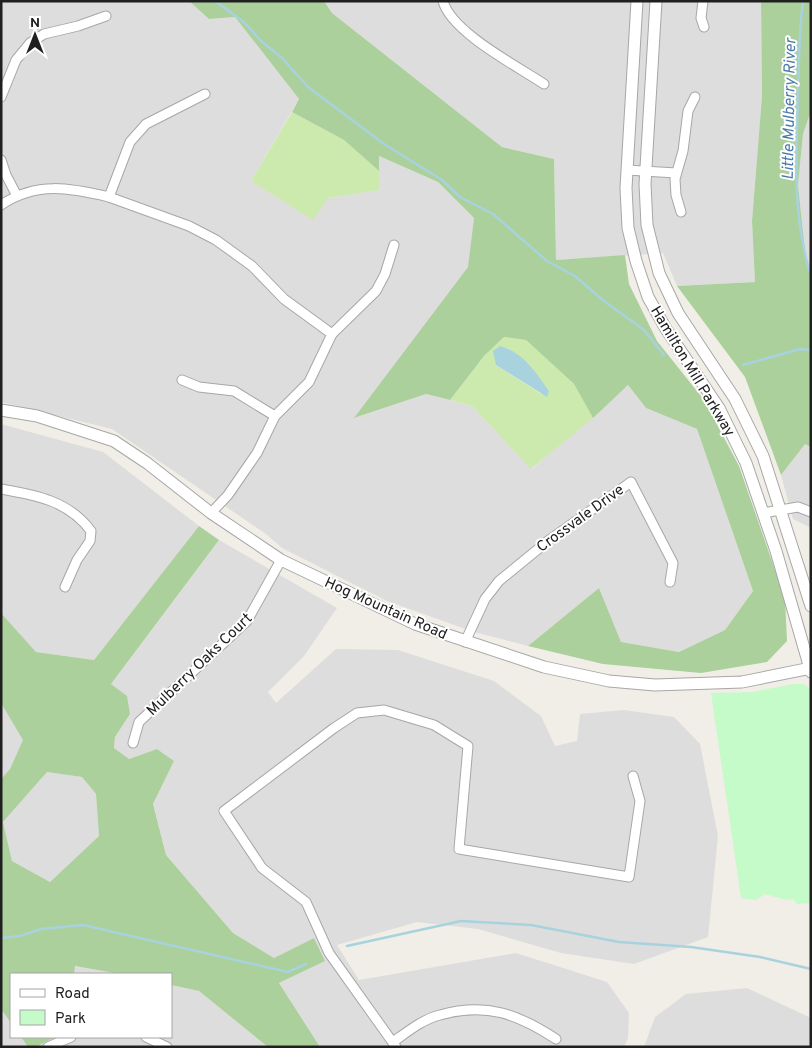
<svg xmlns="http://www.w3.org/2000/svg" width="812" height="1048" font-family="Overpass,sans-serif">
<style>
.residential{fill:#dedddd}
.grass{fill:#cceaae;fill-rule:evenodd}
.forest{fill:#abd09c;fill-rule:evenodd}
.park{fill:#c5fac9}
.water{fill:#a8d2de}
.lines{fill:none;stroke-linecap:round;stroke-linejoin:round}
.stream{stroke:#a8d2de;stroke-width:2.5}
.minor-casing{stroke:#a7a7a7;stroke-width:11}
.tertiary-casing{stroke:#a7a7a7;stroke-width:13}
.minor{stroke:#fff;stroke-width:9}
.tertiary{stroke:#fff;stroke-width:11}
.labels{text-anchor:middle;stroke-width:4;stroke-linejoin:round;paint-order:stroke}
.street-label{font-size:15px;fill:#202020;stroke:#fff}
.water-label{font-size:16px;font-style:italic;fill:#497aa9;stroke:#fff}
</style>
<rect width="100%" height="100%" fill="#f1eee7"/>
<!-- residential -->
<g class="residential">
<polygon points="1,1 189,1 209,19 235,17 299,99 251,181 328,198 378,190 379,156 438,182 474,218 469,266 355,418 426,394 472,406 532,469 628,385 646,408 697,429 753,591 725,630 679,652 621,642 599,588 528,646 474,632 387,601 282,548 266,534 112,429 1,402"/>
<polygon points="324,1 761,1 762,96 752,221 755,282 677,286 663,253 556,260 554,159 502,147 332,13"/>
<polygon points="811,111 811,269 806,260 798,185 803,134"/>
<polygon points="1,424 103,452 199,526 94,660 36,652 1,613"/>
<polygon points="805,443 811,447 811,528 793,519 781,475"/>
<polygon points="219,540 337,608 304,656 268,692 276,703 336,649 398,650 494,681 541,716 555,746 577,741 580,714 624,710 674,717 700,744 718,836 708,937 634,964 561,953 478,929 417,922 337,945 359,980 516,953 607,982 629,1013 628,1038 624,1047 320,1047 279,983 325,961 314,938 274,958 233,933 166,855 153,804 174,761 157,749 129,759 114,748 115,737 130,714 111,684"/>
<polygon points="1,703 24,740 10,769 1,779"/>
<polygon points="47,772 82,777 96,794 99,836 50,882 12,861 3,822"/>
<polygon points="74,966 120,974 74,974"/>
<polygon points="171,985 199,991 268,1047 36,1047 55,1037 171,1037"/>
<polygon points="747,988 811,1018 811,1047 644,1047 655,1017 686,994"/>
<polygon points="1,1009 11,1023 11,1037 21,1037 28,1047 1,1047"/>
</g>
<!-- grass -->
<g class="grass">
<polygon points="292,112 344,140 379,171 379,190 328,198 313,220 251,181"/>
<path d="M504,337L526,340L574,384L593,418L531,469L472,406L450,400L484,356ZM507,348C526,360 536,374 549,391L541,394L496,365Z"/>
</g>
<!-- forest -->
<g class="forest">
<polygon points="189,1 324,1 332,13 502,147 554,159 556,260 625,255 629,284 657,341 704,400 739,466 785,599 787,641 767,662 701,673 603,664 528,646 599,588 621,642 679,652 725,630 753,591 697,429 646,408 628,385 593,418 574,384 526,340 504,337 484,356 450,400 426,394 354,418 468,267 474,218 438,182 379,156 379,171 344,140 292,112 299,99 235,17 209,19"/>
<polygon points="761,1 811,1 811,111 803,134 798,185 806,260 811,269 811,447 805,444 781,475 745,377 677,286 755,282 752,221 762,96"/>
<path d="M199,526L219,540L111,684L127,696L130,714L115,737L114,748L129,759L157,749L174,761L153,804L166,855L233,933L274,958L314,938L325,961L279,983L320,1047H268L199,991L171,985V974H120L75,966L74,974H11V1023L1,1009V779L10,769L23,740L1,703V613L36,652L94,660ZM47,772L82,777L96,794L99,836L50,882L12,861L3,822Z"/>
<polygon points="21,1037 55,1037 36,1047 28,1047"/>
</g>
<!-- park -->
<polygon class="park" points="793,684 803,684 811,689 811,903 797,904 793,899 786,900 765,894 756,900 741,898 711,693 752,692"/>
<!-- water -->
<path class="water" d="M500,346C523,352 536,373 549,391L547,397L496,365L493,351Z"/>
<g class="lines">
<!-- stream -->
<g class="stream">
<polyline points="215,1 245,23 260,40 282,58 308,87 384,144 442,180 460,197 493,214 547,261 575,276 604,301 644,330 664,355"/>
<path d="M803,1C799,32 799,63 798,93C796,154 792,217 811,276"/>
<polyline points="743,365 800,349 811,350"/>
<polyline points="1,938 20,936 41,929 83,925 288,972 306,964"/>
<polyline points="347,946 461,921 531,925 619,942 691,947 760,957 811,969"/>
</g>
<!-- minor casing -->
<g class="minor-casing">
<g id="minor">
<path d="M443,1C451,32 517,66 544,84"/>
<polyline points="703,1 701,18 704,27"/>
<polyline points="205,94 146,124 130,142 109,197 189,226 216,240 252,266 284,299 332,334"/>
<polyline points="1,97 16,60 30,43 44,34 78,26 106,16"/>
<polyline points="1,160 6,175 16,194"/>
<polyline points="627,170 676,173"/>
<path d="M1,205C37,181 70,188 109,197"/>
<polyline points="681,212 676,195 675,179 683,151 688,111 695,97"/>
<polyline points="182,380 199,387 234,391 275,416"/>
<path d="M1,489C36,495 69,501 91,531L90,541L77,560L65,587"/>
<polyline points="211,513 228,495 257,453 275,416 309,382 332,334 376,291 385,274 394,245"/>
<polyline points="763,513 798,507 811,512"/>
<polyline points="465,642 485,599 499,581 548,541 631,482 673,563 670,582"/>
<polyline points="133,743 139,722 247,621 281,560"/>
<polyline points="146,1037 167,1047"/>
<path d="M393,1042C407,1032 423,1019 440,1015C486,1002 518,1014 556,1039"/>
<polyline points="48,1047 71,1037"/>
<polyline points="396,1047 329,953 306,902 262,868 224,811 334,728 357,713 384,710 434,725 468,746 459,849 629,877 640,801 633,776"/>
</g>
</g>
<!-- tertiary casing -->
<g class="tertiary-casing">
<g id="tertiary">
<polyline points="637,1 626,188 628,228 636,261 648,297 666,329 719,408 746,463 776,551 811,672"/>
<polyline points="656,1 645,184 647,225 659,273 678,313 735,399 763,456 811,606"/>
<polyline points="1,410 37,416 114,441 147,463 211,513 281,560 415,624 544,667 609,681 655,685 742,682 811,668"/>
</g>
</g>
<!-- minor -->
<use href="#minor" class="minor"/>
<!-- tertiary -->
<use href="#tertiary" class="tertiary"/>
</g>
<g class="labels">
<!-- street labels -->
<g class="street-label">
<text transform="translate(693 371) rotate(59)" y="5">Hamilton Mill Parkway</text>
<text transform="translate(580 518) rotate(-36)" y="5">Crossvale Drive</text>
<text transform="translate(386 608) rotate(24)" y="5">Hog Mountain Road</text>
<text transform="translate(199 664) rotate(-44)" y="5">Mulberry Oaks Court</text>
</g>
<!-- water labels -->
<g class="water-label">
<text transform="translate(788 109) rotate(-89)" y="6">Little Mulberry River</text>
</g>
</g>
<!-- border -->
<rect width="812" height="1048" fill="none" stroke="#202020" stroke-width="5"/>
<!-- legend -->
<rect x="10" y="973" width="162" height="65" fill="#ffffff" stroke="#a6a6a6"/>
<rect x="20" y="989" width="25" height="8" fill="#ffffff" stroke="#a6a6a6"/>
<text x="55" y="998" font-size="15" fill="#202020">Road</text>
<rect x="20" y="1010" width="25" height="15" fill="#c5fac9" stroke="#a6a6a6"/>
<text x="55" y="1023" font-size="15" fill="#202020">Park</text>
<!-- north arrow -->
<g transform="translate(35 35)" stroke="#ffffff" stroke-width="4" paint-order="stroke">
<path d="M0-4L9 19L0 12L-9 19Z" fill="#202020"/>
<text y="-8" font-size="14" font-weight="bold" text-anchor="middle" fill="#202020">N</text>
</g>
</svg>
